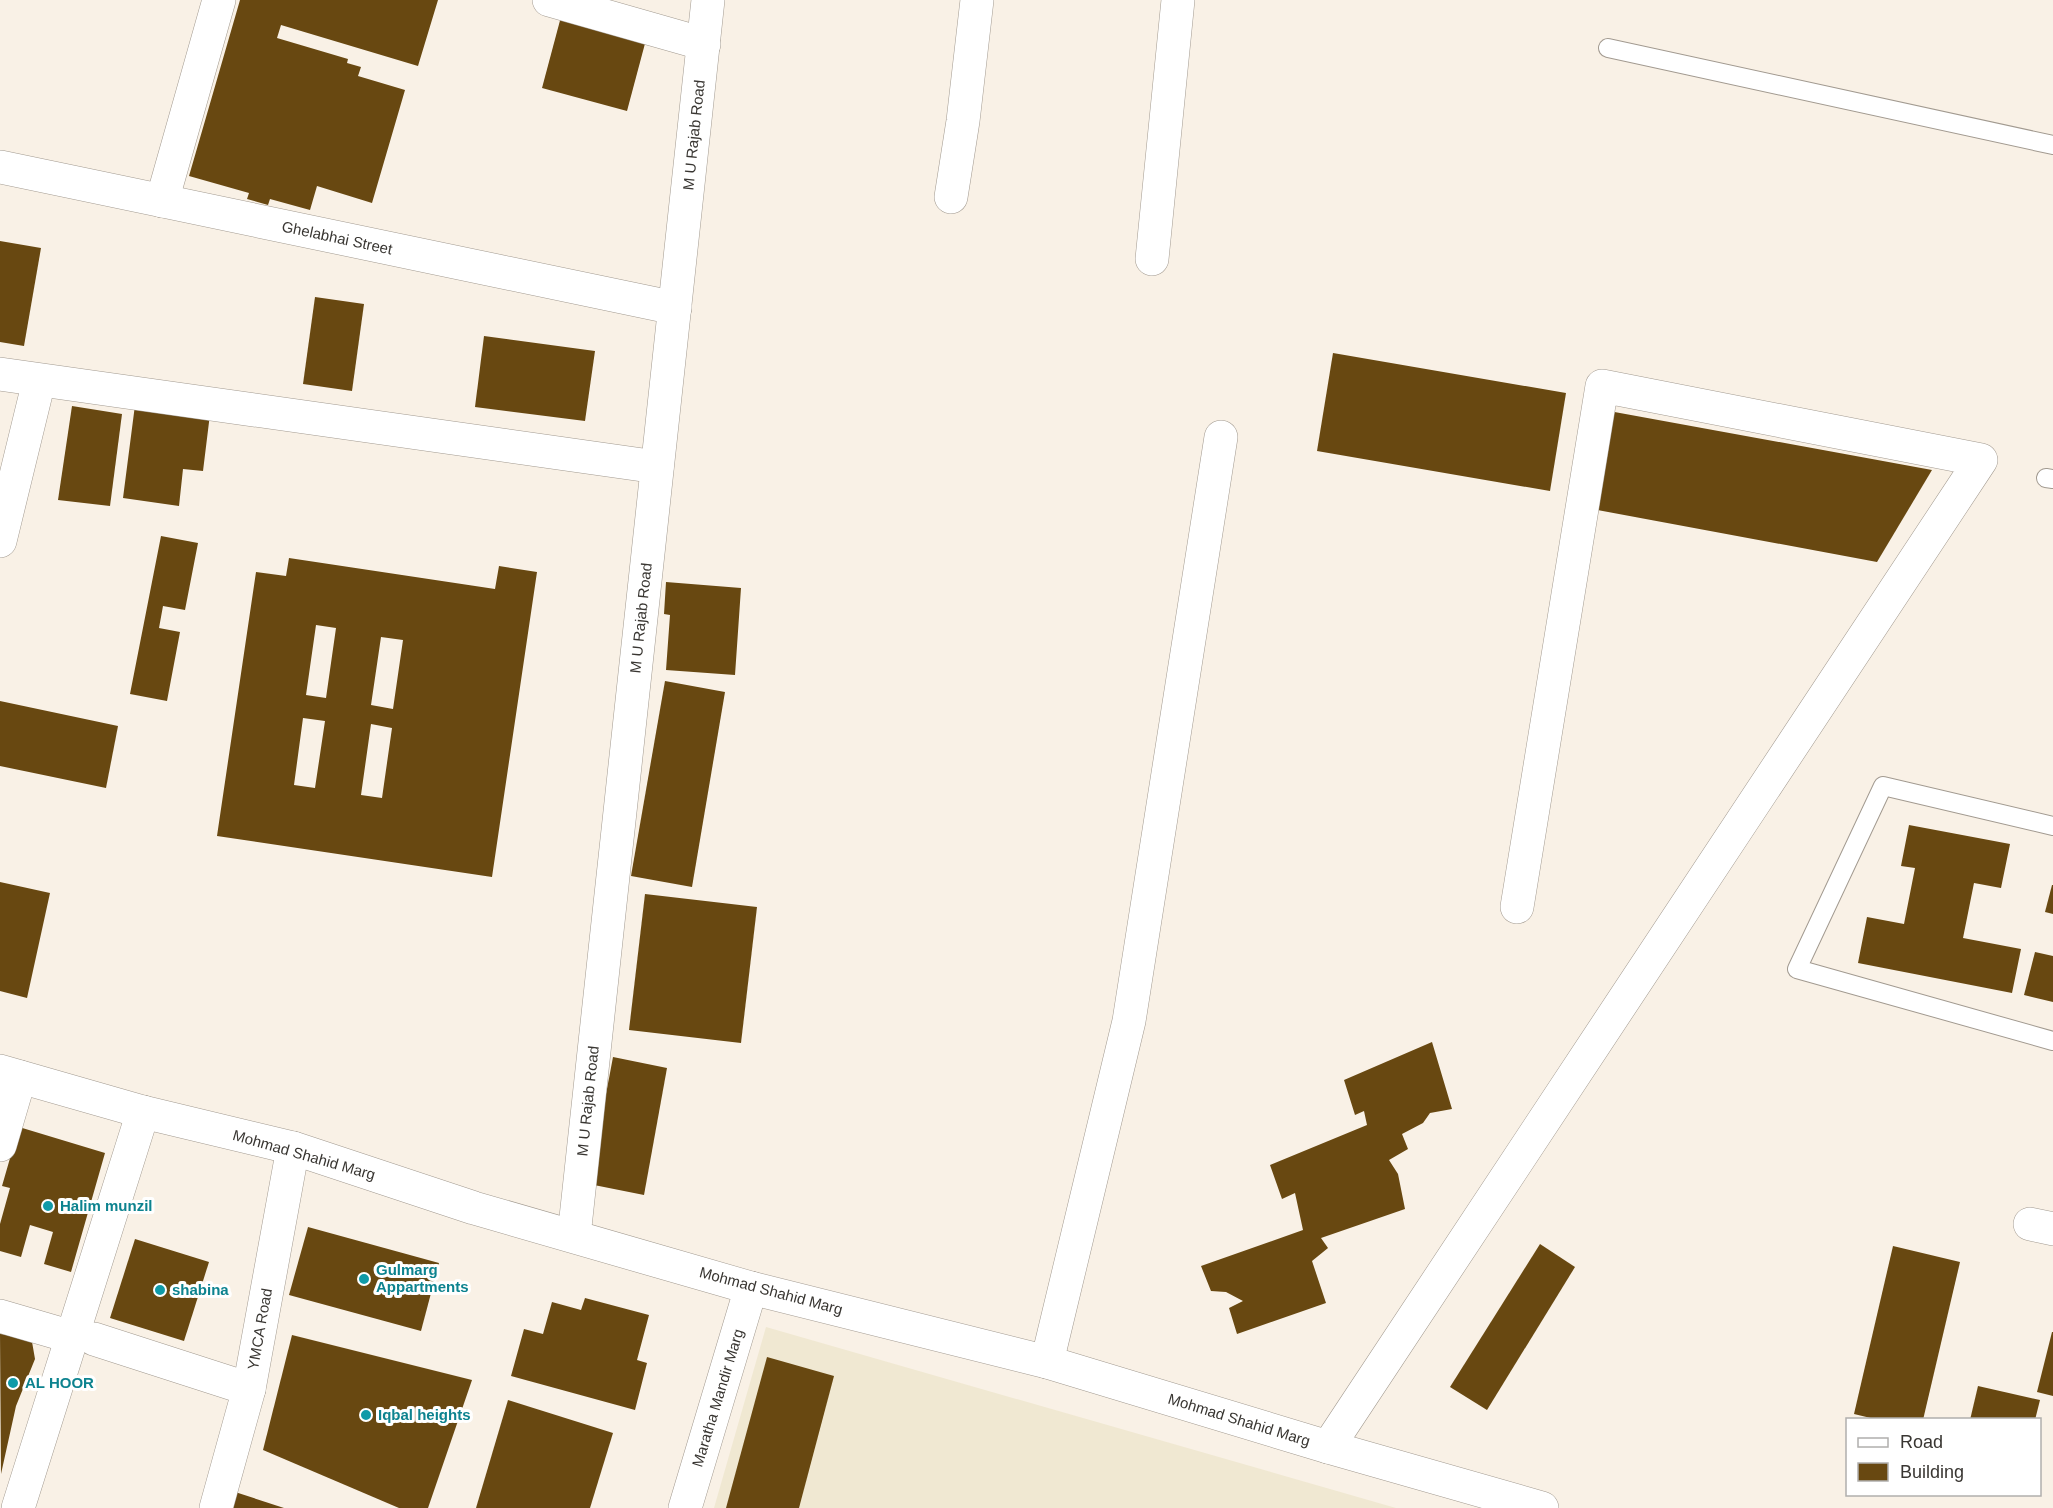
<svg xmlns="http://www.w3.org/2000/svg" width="2053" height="1508" font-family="Helvetica,sans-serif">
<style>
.industrial{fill:#f0e8d2}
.building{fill:#684811;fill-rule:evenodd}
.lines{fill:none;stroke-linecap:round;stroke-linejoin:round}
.lane-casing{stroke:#a29a90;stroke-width:20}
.street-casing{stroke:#a29a90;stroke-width:34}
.secondary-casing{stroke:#a29a90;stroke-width:34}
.lane{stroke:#fff;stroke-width:18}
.street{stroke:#fff;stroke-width:33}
.secondary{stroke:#fff;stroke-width:33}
.culture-dot{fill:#0f9aa8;stroke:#fff;stroke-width:2}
.labels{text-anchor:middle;stroke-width:6;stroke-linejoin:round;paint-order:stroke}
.street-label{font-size:15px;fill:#393632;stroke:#fff}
.culture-label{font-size:15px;font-weight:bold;fill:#0d838f;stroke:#fff;text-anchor:start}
</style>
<rect width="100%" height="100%" fill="#f9f1e6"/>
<!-- industrial -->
<polygon class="industrial" points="766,1327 1396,1508 714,1508"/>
<!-- building -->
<g class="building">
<polygon points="240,0 438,0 418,66 281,25 277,38 348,59 347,63 361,67 358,76 405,90 372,203 317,186 310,210 270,199 268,205 247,199 249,193 189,176"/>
<polygon points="562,13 647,36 627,111 542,88"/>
<polygon points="0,241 41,248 24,346 0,342"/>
<polygon points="315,297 364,304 352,391 303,384"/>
<polygon points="484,336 595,351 585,421 475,407"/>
<polygon points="1333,353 1566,393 1550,491 1317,451"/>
<polygon points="135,405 210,414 203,471 183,469 179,506 123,498"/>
<polygon points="72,406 122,414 110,506 58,500"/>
<polygon points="1609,411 1932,470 1877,562 1592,509"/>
<polygon points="161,536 198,543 185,610 163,606 159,628 180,632 167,701 130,694"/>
<path d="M289,558L495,589L499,566L537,572L492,877L217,836L256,572L286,576ZM316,625L336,628L326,698L306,695ZM381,637L403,640L393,709L371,705ZM303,718L325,721L315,788L294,785ZM371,724L392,728L382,798L361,795Z"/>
<polygon points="666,582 741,588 735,675 666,670 670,615 664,614"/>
<polygon points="665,681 725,692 692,887 631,876"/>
<polygon points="0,701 118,726 106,788 0,766"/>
<polygon points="1909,825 2010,844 2001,888 1974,883 1963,938 2021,949 2012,993 1858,963 1867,917 1904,924 1915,868 1901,866"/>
<polygon points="0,882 50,893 27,998 0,991"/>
<polygon points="2052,885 2053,885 2053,914 2045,912"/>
<polygon points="645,894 757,907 741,1043 629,1030"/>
<polygon points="2035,952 2053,956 2053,1002 2024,995"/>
<polygon points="1432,1042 1452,1109 1430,1113 1423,1123 1402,1134 1408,1149 1389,1160 1398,1174 1405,1209 1321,1238 1328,1248 1312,1261 1326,1303 1237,1334 1229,1308 1243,1301 1226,1292 1211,1291 1201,1266 1303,1230 1295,1193 1282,1199 1270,1165 1367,1125 1364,1111 1355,1115 1344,1080"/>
<polygon points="613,1057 667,1068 644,1195 589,1184"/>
<polygon points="19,1127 105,1153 71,1272 44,1264 53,1232 30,1225 21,1257 0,1251 0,1224 10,1188 2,1186"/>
<polygon points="308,1227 439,1263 421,1331 289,1295"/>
<polygon points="135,1239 209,1262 184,1341 110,1318"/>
<polygon points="1540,1244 1575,1267 1487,1410 1450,1387"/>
<polygon points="1893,1246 1960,1262 1923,1420 1879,1420 1854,1414"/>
<polygon points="585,1298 649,1315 637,1360 647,1363 635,1410 511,1376 524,1329 543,1334 552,1302 581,1310"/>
<polygon points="2052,1332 2053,1332 2053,1396 2037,1392"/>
<polygon points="0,1334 31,1336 35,1359 16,1406 1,1474"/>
<polygon points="292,1335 472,1380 428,1508 399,1508 263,1450"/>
<polygon points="767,1357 834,1376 799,1508 726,1508"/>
<polygon points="1978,1386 2040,1400 2035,1420 1970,1420"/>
<polygon points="508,1400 613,1433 590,1508 476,1508"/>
<polygon points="229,1490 284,1508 223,1508"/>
</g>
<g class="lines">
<!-- lane casing -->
<g class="lane-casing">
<g id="lane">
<polyline points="1608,48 2053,145"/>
<polyline points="2046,478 2053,479"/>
<polyline points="2053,826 1883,786 1797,969 2053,1041"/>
</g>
</g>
<!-- street casing -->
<g class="street-casing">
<g id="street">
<polyline points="549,0 704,44"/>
<polyline points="0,167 675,308"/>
<polyline points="951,197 963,121 977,0"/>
<polyline points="162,201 219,0"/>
<polyline points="1152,259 1178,0"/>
<polyline points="0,374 657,467"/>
<polyline points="0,541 39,381"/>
<polyline points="0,1145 20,1077"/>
<polyline points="2030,1224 2053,1229"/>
<polyline points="574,1236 708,0"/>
<polyline points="0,1316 72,1337"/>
<polyline points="94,1339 249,1389"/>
<polyline points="1047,1362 1129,1021 1221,437"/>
<polyline points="1328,1447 1981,460 1602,386 1517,907"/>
<polyline points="18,1508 143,1112"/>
<polyline points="216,1508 249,1389 293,1148"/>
<polyline points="685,1508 751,1288"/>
</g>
</g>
<!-- secondary casing -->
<g class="secondary-casing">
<polyline id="secondary" points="0,1071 143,1112 293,1148 474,1208 751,1288 1047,1362 1328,1447 1542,1508"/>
</g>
<!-- lane -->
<use href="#lane" class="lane"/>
<!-- street -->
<use href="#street" class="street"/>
<!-- secondary -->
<use href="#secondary" class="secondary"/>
</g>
<!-- markers -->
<g class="culture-dot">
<circle cx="48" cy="1206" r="6"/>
<circle cx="364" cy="1279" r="6"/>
<circle cx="160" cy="1290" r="6"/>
<circle cx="13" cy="1383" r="6"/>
<circle cx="366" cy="1415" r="6"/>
</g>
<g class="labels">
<!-- street labels -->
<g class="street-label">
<text transform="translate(694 135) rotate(-84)" y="5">M U Rajab Road</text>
<text transform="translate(337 238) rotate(12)" y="5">Ghelabhai Street</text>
<text transform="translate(641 618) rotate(-84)" y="5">M U Rajab Road</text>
<text transform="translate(588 1101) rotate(-84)" y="5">M U Rajab Road</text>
<text transform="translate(304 1155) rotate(16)" y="5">Mohmad Shahid Marg</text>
<text transform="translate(771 1291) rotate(15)" y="5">Mohmad Shahid Marg</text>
<text transform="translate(260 1329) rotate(-80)" y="5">YMCA Road</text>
<text transform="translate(718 1398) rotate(-73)" y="5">Maratha Mandir Marg</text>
<text transform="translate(1239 1420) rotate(17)" y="5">Mohmad Shahid Marg</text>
</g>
<!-- culture labels -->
<g class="culture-label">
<text x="60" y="1211">Halim munzil</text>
<text x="376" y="1275">Gulmarg<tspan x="376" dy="17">Appartments</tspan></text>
<text x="172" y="1295">shabina</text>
<text x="25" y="1388">AL HOOR</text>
<text x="378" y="1420">Iqbal heights</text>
</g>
</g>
<!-- legend -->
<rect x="1846" y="1418" width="195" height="78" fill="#ffffff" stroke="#b0afad" stroke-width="1.5"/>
<rect x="1858" y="1438" width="30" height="9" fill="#ffffff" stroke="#b0afad" stroke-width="1.5"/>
<text x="1900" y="1448" font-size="18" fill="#393632">Road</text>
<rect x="1858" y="1463" width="30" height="18" fill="#684811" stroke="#b0afad" stroke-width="1.5"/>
<text x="1900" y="1478" font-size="18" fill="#393632">Building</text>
</svg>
